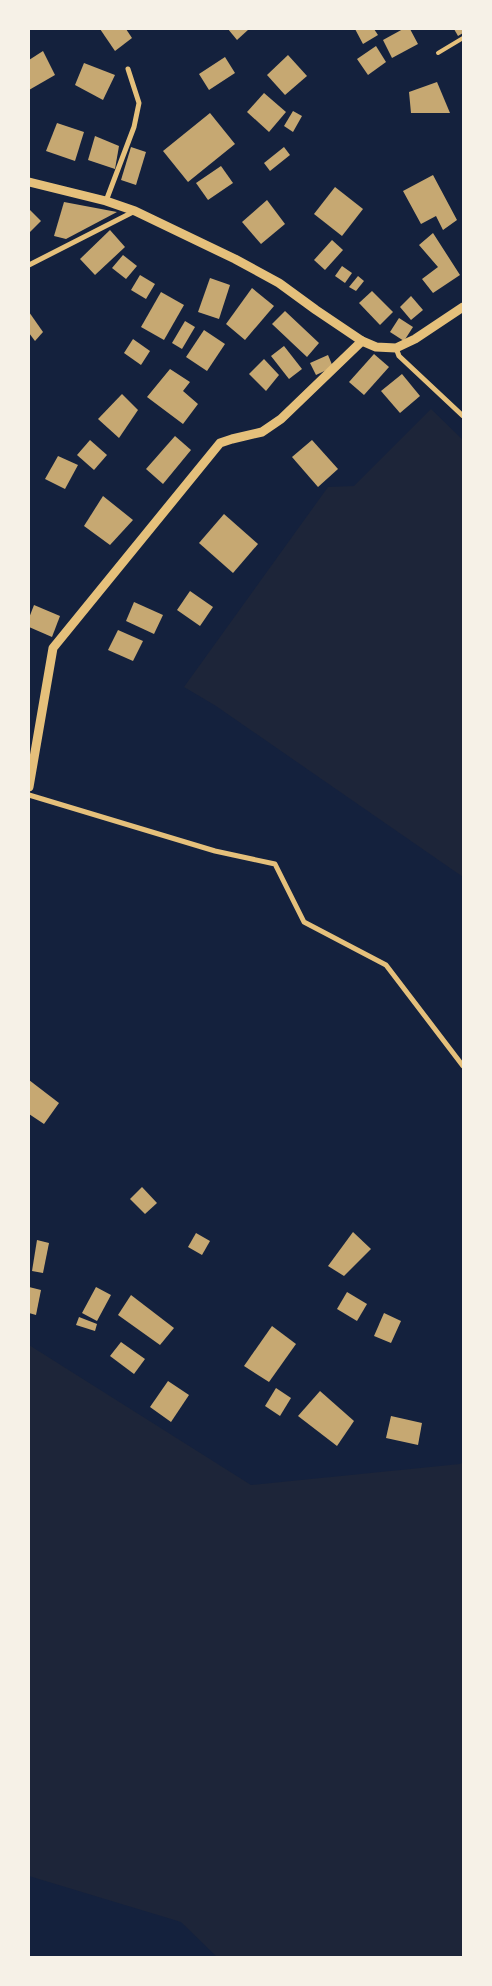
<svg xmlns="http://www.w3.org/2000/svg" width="492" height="1986" font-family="'Roboto Condensed',sans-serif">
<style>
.green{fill:#1d2539}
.building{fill:#c6a872}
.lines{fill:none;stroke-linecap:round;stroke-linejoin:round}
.service{stroke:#e5c07b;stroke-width:4}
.minor{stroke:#e5c07b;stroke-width:5}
.tertiary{stroke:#e5c07b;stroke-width:9}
</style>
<rect width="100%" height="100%" fill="#14213d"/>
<!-- green -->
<g class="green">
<polygon points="431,409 463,440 463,877 216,706 184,687 328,487 354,486"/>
<polygon points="29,1345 251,1485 460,1464 463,1462 463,1957 217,1957 181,1922 29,1876"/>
</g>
<!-- building -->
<g class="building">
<polygon points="100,29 126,29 132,38 115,51"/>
<polygon points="228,29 249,29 237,40"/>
<polygon points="355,29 374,29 378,35 363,44"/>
<polygon points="403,29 410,29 418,44 392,58 383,40"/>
<polygon points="454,29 463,29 463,33 458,36"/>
<polygon points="376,46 386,62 368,75 357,59"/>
<polygon points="43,51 55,75 29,90 29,60"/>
<polygon points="288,55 307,76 285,95 267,75"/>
<polygon points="225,57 235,73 209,90 199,74"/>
<polygon points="84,63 115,75 103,100 75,85"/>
<polygon points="437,82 450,113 411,113 409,92"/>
<polygon points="264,93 286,112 269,132 247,112"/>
<polygon points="293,111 302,116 293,132 284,126"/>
<polygon points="210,113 235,144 188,182 163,151"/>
<polygon points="57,123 84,132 75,161 46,151"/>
<polygon points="95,136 119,146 115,169 88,160"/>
<polygon points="131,147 146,152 136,185 121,180"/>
<polygon points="284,147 290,155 270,171 264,163"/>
<polygon points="221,166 233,183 208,200 196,183"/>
<polygon points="433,175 457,220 443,230 436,216 421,224 403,191"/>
<polygon points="335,187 363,209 342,236 314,214"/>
<polygon points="267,200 285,224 261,244 242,222"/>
<polygon points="64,202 117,212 66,239 54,236"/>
<polygon points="29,209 41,221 29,233"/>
<polygon points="110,230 125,247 95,275 80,259"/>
<polygon points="433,233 460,275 433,293 422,279 438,267 419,245"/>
<polygon points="332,240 343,250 325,270 314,260"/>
<polygon points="123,255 137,266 126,279 112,268"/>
<polygon points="342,266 352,273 345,283 335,276"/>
<polygon points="140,275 155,284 146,299 131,290"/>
<polygon points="358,276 364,281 356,291 349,287"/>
<polygon points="210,278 230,285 219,319 198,312"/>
<polygon points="252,288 274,306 245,340 226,324"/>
<polygon points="372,291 393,312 380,325 359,303"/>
<polygon points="161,292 184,305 164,340 141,327"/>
<polygon points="411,296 423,310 411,320 400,307"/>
<polygon points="285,311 319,343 307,357 272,324"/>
<polygon points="29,312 43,332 35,341 29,333"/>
<polygon points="399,318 413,327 404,341 390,332"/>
<polygon points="185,321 195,327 182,349 172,343"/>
<polygon points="204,330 225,344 207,371 186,357"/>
<polygon points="133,339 150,351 141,365 124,353"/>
<polygon points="284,346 302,369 289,379 271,356"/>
<polygon points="374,354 389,367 364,395 349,382"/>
<polygon points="328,355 333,367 316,375 310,363"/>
<polygon points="264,359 279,375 266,391 249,374"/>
<polygon points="170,369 190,382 183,391 198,404 183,424 147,397"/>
<polygon points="402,374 420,396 400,413 381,391"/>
<polygon points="122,394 138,410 119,438 98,419"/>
<polygon points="175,436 191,450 163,484 146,469"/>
<polygon points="90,440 107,455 94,470 77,455"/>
<polygon points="312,440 338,469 318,487 292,457"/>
<polygon points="58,456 78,465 65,489 45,479"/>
<polygon points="103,496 133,520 110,545 84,526"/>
<polygon points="224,514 258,544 233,573 199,543"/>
<polygon points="190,591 213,607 200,626 177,610"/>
<polygon points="134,602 163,615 154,634 126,621"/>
<polygon points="34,605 60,616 52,637 29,627 29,618"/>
<polygon points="118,630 143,641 133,661 108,650"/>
<polygon points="29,1080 59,1103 44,1124 29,1114"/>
<polygon points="142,1187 157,1203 145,1214 130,1199"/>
<polygon points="353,1232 371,1249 344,1276 328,1266"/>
<polygon points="196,1233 210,1241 202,1255 188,1247"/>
<polygon points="37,1240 49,1243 43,1273 32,1271"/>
<polygon points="29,1287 41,1290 36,1315 29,1313"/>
<polygon points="96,1287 111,1295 97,1321 82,1313"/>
<polygon points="347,1292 367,1304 357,1321 337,1309"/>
<polygon points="131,1295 174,1328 160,1345 118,1315"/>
<polygon points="384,1313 401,1321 391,1343 374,1336"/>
<polygon points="79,1317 97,1324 95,1331 76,1325"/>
<polygon points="272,1326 296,1344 269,1382 244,1366"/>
<polygon points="121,1342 145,1359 134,1374 110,1356"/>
<polygon points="168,1381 189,1395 171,1422 150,1407"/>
<polygon points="276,1388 291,1398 280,1416 265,1406"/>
<polygon points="320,1391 354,1421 337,1446 298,1416"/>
<polygon points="391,1416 422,1423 418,1445 386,1438"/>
</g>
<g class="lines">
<!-- service -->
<polyline class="service" points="438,53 463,38"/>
<!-- minor -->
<g class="minor">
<polyline points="106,201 134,127 139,103 128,69"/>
<polyline points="29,265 135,211"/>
<polyline points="396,348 399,356 463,416"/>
<polyline points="29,795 215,851 275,864 304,922 386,965 463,1066"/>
</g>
<!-- tertiary -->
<g class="tertiary">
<polyline points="29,182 106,201 135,211 235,259 279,283 316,310 362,341 376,347 396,348 415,339 463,307"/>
<polyline points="29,787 53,648 220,443 232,439 262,432 281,419 362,341"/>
</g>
</g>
<!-- border -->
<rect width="492" height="1986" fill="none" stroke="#f6f1e7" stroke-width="60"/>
</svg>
